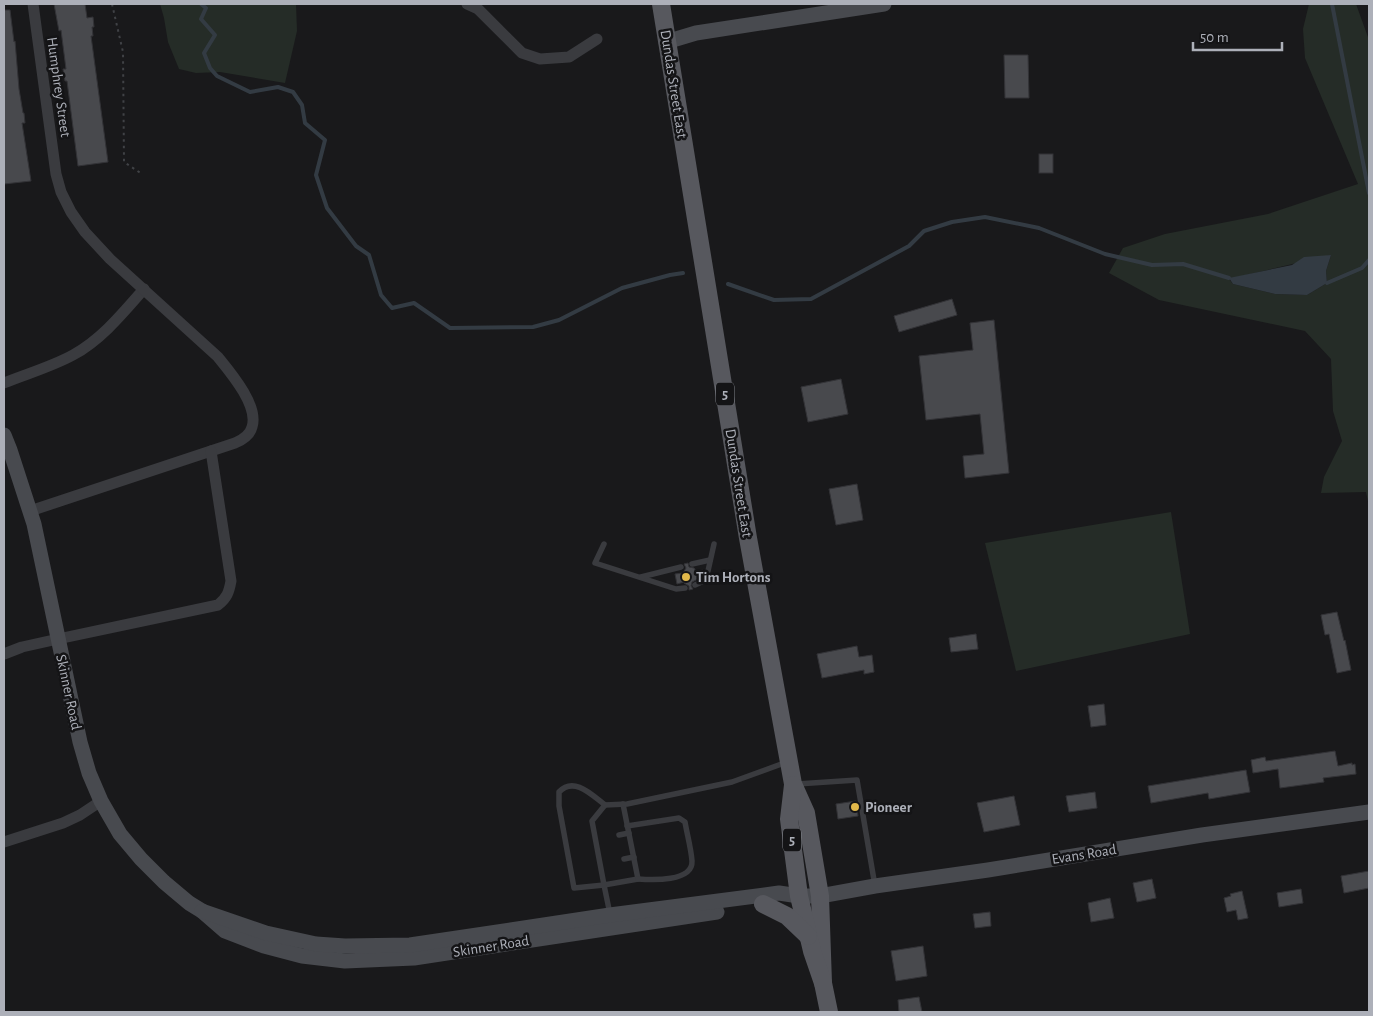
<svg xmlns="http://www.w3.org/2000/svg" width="1373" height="1016" font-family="'Alegreya Sans',sans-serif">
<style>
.green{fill:#252c27;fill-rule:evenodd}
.water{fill:#333b43}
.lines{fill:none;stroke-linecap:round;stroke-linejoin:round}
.stream{stroke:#333b43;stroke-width:4}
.building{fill:#48494d;stroke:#333337}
.path{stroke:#404246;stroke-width:2;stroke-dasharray:2.5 4;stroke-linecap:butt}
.lane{stroke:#3a3b3f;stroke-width:5.5}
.street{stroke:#3a3b3f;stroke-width:11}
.secondary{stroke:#484a4f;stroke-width:15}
.primary{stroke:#57585e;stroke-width:18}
.poi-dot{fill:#e1b84a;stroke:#141416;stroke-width:2}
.labels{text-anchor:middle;stroke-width:5;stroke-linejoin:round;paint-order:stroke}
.shield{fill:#141416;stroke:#7f8188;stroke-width:1}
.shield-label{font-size:14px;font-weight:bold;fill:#adb0b9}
.street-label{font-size:15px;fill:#adb0b9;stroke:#141416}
.poi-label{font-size:15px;font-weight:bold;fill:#adb0b9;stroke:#141416;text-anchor:start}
</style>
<rect width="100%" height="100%" fill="#19191b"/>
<!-- green -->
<g class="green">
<polygon points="160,4 296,4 297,31 285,83 220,72 196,73 179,69 168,42 164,18"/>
<path d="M1309,4H1356L1369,40V506L1366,492L1321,493L1324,477L1342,441L1333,411L1331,359L1305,331L1159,300L1109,273L1123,248L1165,234L1268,214L1358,184L1305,58L1303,29ZM1331,255L1326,271L1327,283L1307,295L1275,294L1233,284L1229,279Z"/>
<polygon points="1171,512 1190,634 1016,671 985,543"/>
</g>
<!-- water -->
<polygon class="water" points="1331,255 1326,271 1327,283 1307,295 1275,294 1233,284 1229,278 1292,265 1304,257"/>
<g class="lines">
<!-- stream -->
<g class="stream">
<polyline points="201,4 206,8 201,19 215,35 204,53 210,68 217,76 250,92 278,87 293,92 302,105 305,123 325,140 316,175 327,208 356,246 369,255 381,295 392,308 414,303 450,328 533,327 559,320 622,288 670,275 683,273"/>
<polyline points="1332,4 1369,193"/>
<polyline points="1327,283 1362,268 1369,260"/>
<polyline points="728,284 774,300 811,299 909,246 924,231 952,222 985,217 1039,228 1105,254 1152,265 1183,264 1229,278"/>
</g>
</g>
<!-- building -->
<g class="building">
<polygon points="54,4 85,4 87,18 93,17 94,27 92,27 93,36 91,36 108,162 78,166 67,81 65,81 63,69 66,69 61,30 59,31"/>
<polygon points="4,10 10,10 14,42 15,41 19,89 23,113 24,113 25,123 22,123 31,181 4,184"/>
<polygon points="1004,55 1028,55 1029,98 1005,98"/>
<rect x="1039" y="154" width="14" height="19"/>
<polygon points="952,299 957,315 899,332 894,316"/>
<polygon points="994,320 1009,473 965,478 963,456 984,454 980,414 926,420 919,356 973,350 970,323"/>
<polygon points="841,379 848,414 808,422 801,387"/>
<polygon points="857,484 863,520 836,525 829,489"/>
<polygon points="688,563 689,567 694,568 696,571 703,570 702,577 692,582 691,586 693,589 689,590 689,586 684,583 684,582 677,584 675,574 683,573 686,568 684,564"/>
<polygon points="1337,612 1344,641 1345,640 1351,670 1337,673 1329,634 1325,635 1321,615"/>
<polygon points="976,634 978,649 951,652 949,638"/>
<polygon points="857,646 859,657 872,655 874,672 864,674 864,670 822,678 817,654"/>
<polygon points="1104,704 1106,725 1091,727 1088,706"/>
<polygon points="1335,751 1338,766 1352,763 1352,765 1355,764 1356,774 1323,778 1324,782 1280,788 1278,769 1253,773 1251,760 1265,757 1266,761"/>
<polygon points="1246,770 1250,792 1209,799 1208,793 1151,803 1148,786"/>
<polygon points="1095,792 1097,808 1069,812 1066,796"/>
<polygon points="1014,796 1020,825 984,832 977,803"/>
<polygon points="856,801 858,816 838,819 836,804"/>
<polygon points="1369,871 1369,888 1344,893 1341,876"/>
<polygon points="1152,879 1156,898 1137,902 1133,883"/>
<polygon points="1301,889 1303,903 1279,907 1277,893"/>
<polygon points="1242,891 1248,918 1238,920 1236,910 1227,912 1224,898 1231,896 1230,894"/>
<polygon points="1110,898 1114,918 1091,922 1088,903"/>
<polygon points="990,912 991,926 975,928 973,914"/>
<polygon points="923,946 927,976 896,981 891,951"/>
<polygon points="919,997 922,1012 899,1012 898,1000"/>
</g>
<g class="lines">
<!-- path -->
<polyline class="path" points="112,4 123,52 124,162 142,174"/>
<!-- lane -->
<g class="lane">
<polyline points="604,544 595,563 676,589 685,588"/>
<polyline points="692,564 710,560"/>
<polyline points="641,577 681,567"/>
<polyline points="695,585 706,580 714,544"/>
<polyline points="797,784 857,780 875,886"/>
<polyline points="605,805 592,821 604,885 638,879 623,804"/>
<path d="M627,826L679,818L685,822C687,834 691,848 692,861C693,882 652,880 638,879"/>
<polyline points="619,835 629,833"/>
<polyline points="624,859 634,857"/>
<path d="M610,914L604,885L574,888L559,806V792C574,776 592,795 605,805L627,804L732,782L787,762"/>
</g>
<!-- street -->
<g class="street">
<polyline points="467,4 478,9 522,53 540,59 569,57 597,39"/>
<path d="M4,383C26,374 51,367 73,355C101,340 123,313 144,289"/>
<path d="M30,511L235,443C242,440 250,435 252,427C259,406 231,373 218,357L110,259L85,232L71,212L61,192L56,174L33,4"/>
<path d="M4,654L22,647L58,639L218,605C227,598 229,592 231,581L211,451"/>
<polyline points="4,842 63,823 80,815 101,801"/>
</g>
<!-- secondary -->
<g class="secondary">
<polyline points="666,42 696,33 884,4"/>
<polyline points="4,435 10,450 34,524 80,742 89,773 101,801 120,834 141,859 164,882 189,903 202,911 225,931 264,946 302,956 345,961 414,958 717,912"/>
<polyline points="202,911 266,933 316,944 345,946 410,945 610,915 779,893 799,896 820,896 875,886 988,870 1202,835 1369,812"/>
</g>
<!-- primary -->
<g class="primary">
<polyline points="661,4 748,538 793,784 806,813 820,896 823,983"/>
<polyline points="793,785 789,819 799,896 812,951 823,983 829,1012"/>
<polyline points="763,904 787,916 808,936"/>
</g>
</g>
<!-- markers -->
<g class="poi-dot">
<circle cx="686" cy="577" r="5"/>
<circle cx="855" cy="807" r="5"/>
</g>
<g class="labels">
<!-- shield labels -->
<g class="shield">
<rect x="716" y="382.5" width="18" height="23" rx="4"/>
<rect x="783" y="828.5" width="18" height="23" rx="4"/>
</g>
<g class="shield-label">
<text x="725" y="399">5</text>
<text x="792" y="845">5</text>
</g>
<!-- street labels -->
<g class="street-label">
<text transform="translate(674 84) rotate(81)" y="5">Dundas Street East</text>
<text transform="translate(59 87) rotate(82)" y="5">Humphrey Street</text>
<text transform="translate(739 483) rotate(81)" y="5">Dundas Street East</text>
<text transform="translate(69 692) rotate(78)" y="5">Skinner Road</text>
<text transform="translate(1084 854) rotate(-9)" y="5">Evans Road</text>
<text transform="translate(491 946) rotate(-9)" y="5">Skinner Road</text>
</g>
<!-- poi labels -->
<g class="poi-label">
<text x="696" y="582">Tim Hortons</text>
<text x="865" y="812">Pioneer</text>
</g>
</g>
<!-- border -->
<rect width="1373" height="1016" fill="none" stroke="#adb0b9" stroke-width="10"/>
<!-- scale -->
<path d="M1193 42v8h89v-8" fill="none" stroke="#adb0b9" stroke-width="2.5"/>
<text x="1200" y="42" font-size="15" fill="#adb0b9" stroke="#141416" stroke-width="4" paint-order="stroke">50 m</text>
</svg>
